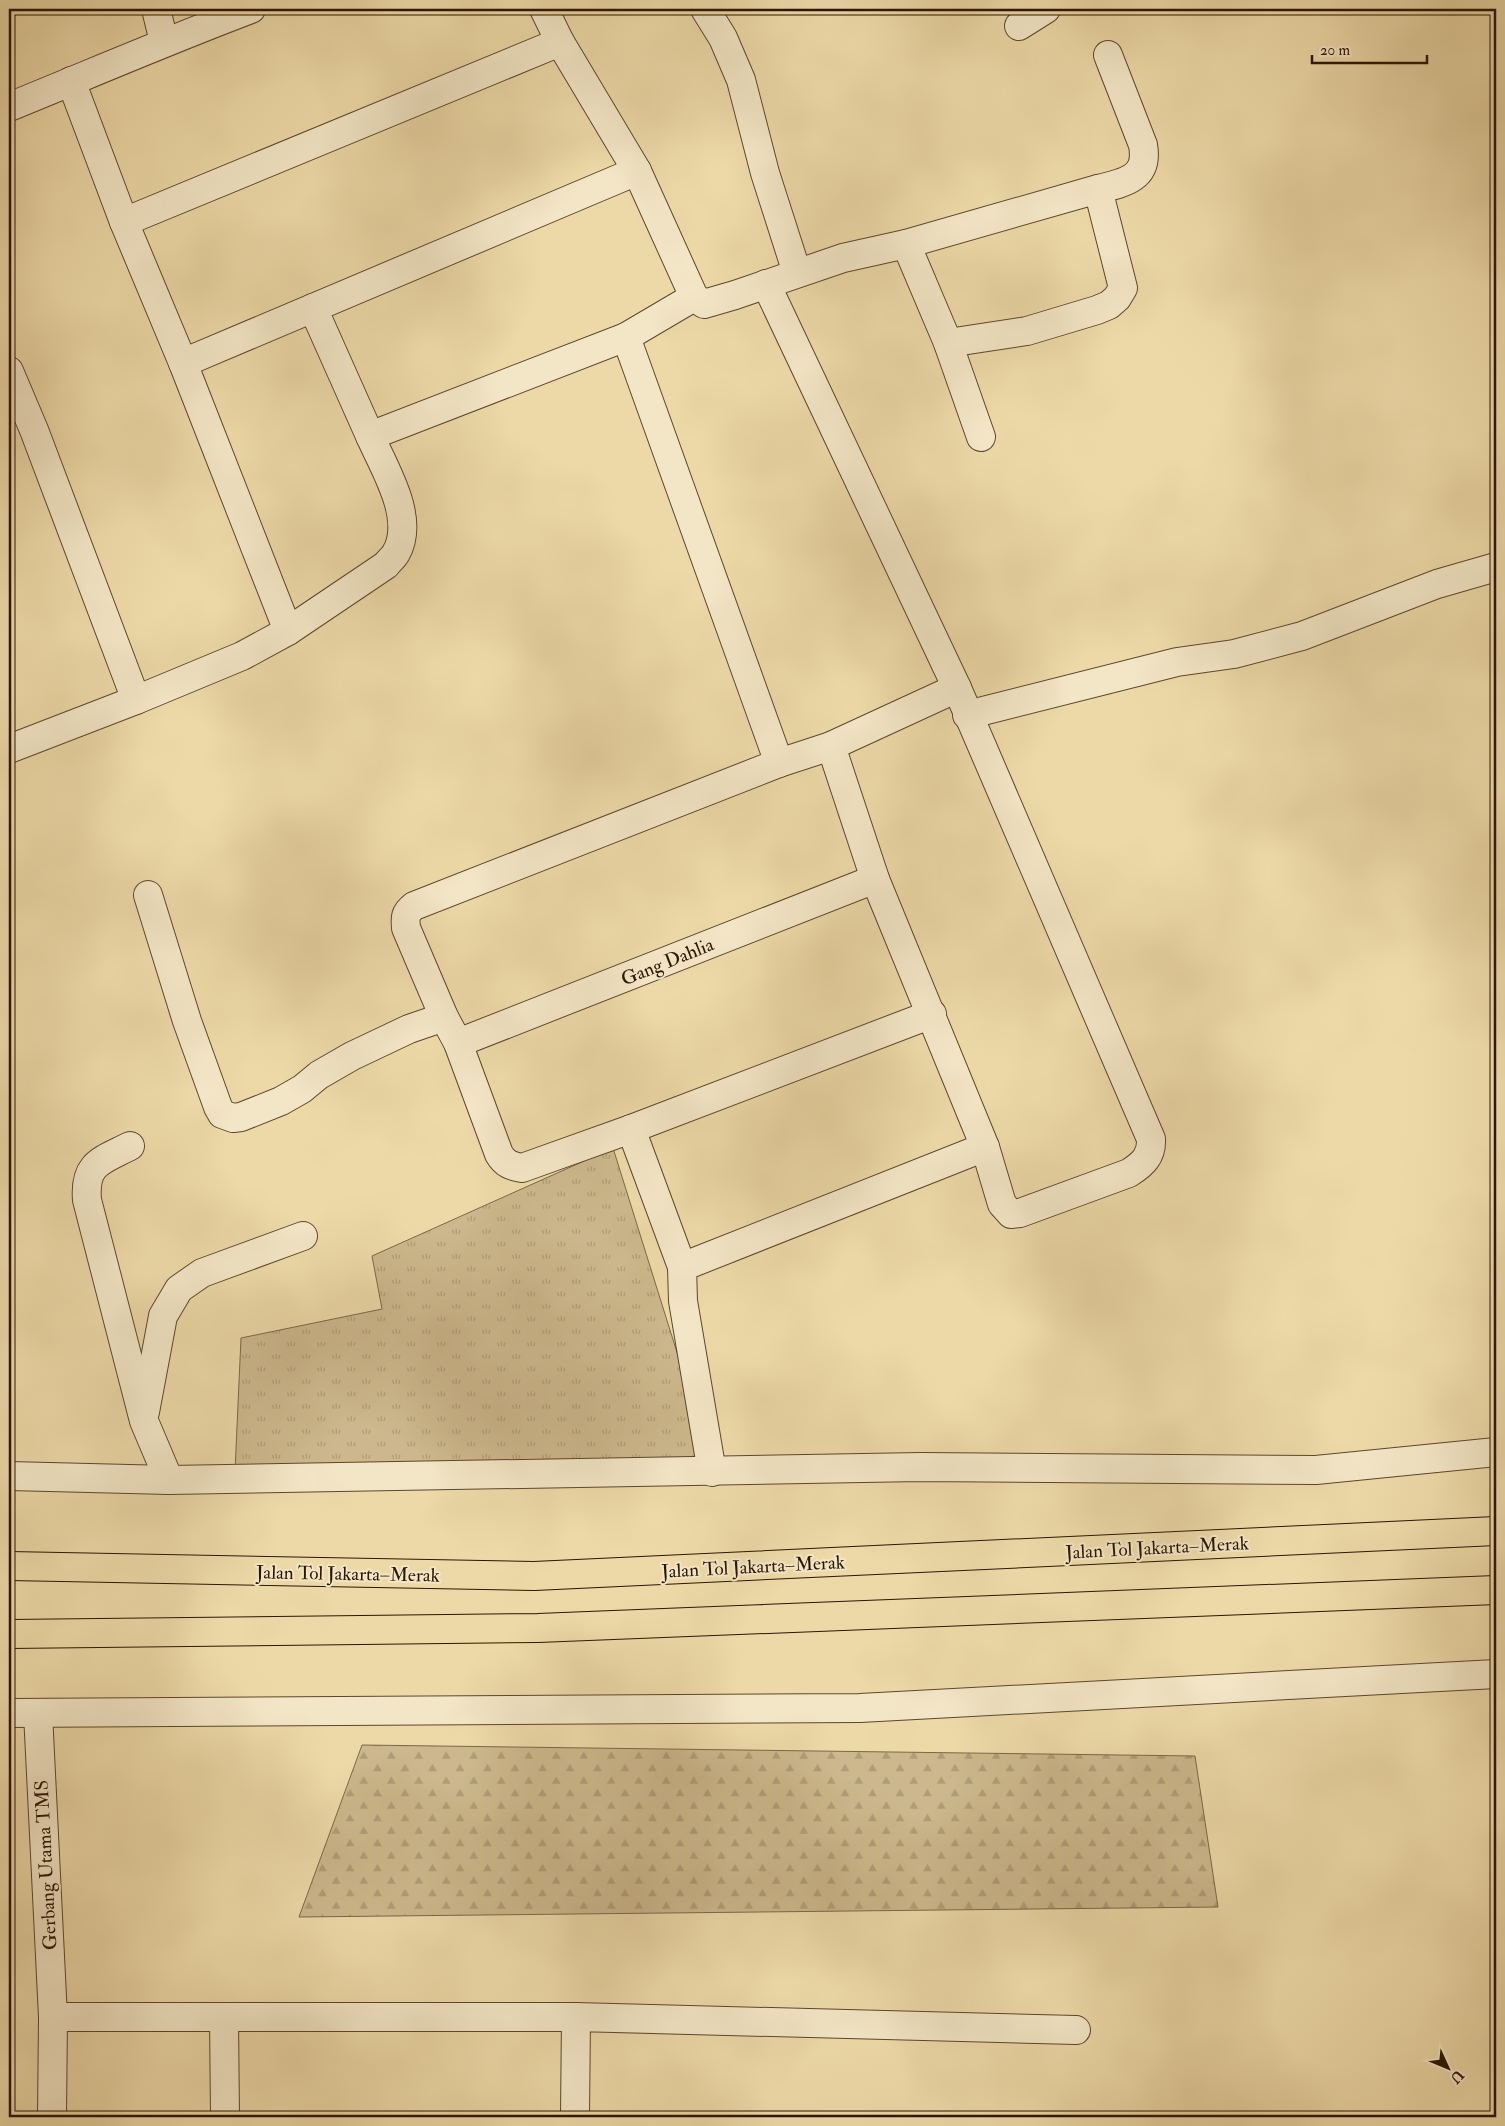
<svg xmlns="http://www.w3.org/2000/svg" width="1505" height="2126" font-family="'IM FELL Double Pica',serif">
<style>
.grass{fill:url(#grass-tufts);stroke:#7c6747}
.forest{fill:url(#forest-firs);stroke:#7c6747}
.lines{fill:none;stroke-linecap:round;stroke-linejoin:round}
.street-casing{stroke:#5c472c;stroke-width:30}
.highway-casing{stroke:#2b1602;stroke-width:30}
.street{stroke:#f3e6c6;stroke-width:28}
.highway{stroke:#edd9a8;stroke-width:28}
.labels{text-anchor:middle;stroke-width:4;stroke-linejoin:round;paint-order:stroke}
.street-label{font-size:19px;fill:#2b1602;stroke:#f3e6c6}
</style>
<defs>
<pattern id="grass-tufts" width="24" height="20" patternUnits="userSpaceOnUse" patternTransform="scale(1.25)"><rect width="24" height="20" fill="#ccb88c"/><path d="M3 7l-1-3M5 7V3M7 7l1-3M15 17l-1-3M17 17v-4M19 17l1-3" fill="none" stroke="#af9d77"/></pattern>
<pattern id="forest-firs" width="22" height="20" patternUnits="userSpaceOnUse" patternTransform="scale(1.25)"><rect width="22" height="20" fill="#ccb88c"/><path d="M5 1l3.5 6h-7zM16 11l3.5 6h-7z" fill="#af9d77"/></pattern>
</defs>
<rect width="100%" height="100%" fill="#edd9a8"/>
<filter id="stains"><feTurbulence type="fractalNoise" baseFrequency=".004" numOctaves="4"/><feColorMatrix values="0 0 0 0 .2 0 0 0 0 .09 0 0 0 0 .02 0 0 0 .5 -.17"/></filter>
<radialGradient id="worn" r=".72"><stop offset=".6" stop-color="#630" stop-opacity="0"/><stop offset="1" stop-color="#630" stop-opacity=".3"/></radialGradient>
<!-- grass -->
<polygon class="grass" points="613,1148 711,1461 235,1471 241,1338 382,1309 372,1256"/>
<!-- forest -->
<polygon class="forest" points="362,1745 1195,1756 1218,1907 299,1917"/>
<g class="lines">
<!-- street casing -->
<g class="street-casing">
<g id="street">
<polyline points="156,9 164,42"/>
<polyline points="544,9 560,42 637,171 694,297"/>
<polyline points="705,9 723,38 741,80 765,173 797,273"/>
<polyline points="1019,26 1046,9"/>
<polyline points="71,81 124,222 183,363 288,631"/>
<path d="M9,107C90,74 169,40 251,9"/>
<polyline points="124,222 560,42"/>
<polyline points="906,244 948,343 981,437"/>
<path d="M766,284L957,688L1151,1139C1152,1156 1143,1164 1129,1173L1020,1213L1011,1214L1002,1204L985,1147"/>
<polyline points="313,308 370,436"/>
<polyline points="626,337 779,763"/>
<path d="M948,343L1027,331L1097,310L1109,305L1117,298L1123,288L1098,189C1125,183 1149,178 1143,145L1108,55"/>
<polyline points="183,363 637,171"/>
<polyline points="9,371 34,430 136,700"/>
<polyline points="967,715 1177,662 1234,654 1302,636 1437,584 1496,567"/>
<path d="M9,749L136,700L242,656L288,631L386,565C389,561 394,557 396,553C416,518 384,468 370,436L626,337L694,297L704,304L735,295L843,258L906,244L1098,189"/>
<polyline points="148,895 187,1021 218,1107 222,1114 233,1118 241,1117 281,1101 302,1089 319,1075 352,1056 409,1029 444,1017"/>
<path d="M932,1014L631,1129L522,1168C511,1166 505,1164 499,1154L458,1043L444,1017L406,928C405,917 405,913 414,906L779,763L831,746L957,688"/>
<polyline points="458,1043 875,879"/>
<polyline points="631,1129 682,1267 683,1301 712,1472"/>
<path d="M130,1146C101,1161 84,1163 87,1200L144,1421L169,1480"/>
<polyline points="682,1267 985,1147 875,879 831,746"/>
<polyline points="145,1412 163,1316 179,1289 202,1273 303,1236"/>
<polyline points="9,1476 169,1480 921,1467 1316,1470 1496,1452"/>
<polyline points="9,1713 860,1708 1496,1674"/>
<polyline points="38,1713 53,2017"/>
<polyline points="224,2018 225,2117"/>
<polyline points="52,2117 53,2017 576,2017"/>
<polyline points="575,2117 576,2017 1076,2030"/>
</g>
</g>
<!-- highway casing -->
<g class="highway-casing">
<g id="highway">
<polyline points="9,1566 534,1576 1496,1531"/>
<polyline points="9,1634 538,1628 1496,1590"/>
</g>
</g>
<!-- street -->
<use href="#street" class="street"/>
<!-- highway -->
<use href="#highway" class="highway"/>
</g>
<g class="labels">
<!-- street labels -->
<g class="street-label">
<text transform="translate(667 961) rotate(-22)" y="7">Gang Dahlia</text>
<text transform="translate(1157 1547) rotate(-3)" y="7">Jalan Tol Jakarta–Merak</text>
<text transform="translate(753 1566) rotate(-3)" y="7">Jalan Tol Jakarta–Merak</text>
<text transform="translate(348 1573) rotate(1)" y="7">Jalan Tol Jakarta–Merak</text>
<text transform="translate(45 1865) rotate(-93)" y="7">Gerbang Utama TMS</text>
</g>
</g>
<!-- margin -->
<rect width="1505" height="2126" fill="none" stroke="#edd9a8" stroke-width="30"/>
<rect x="10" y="10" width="1485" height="2106" fill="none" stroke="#2b1602" stroke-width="2.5"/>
<rect x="15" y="15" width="1475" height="2096" fill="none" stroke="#2b1602"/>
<!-- north arrow -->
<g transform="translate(1448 2068) rotate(134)" stroke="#f3e6c6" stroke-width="4" paint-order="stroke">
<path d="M0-4L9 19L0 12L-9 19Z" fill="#2b1602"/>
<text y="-8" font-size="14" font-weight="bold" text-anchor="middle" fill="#2b1602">U</text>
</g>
<!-- scale -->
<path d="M1312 55v8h115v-8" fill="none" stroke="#2b1602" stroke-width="2.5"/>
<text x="1320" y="55" font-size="15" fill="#2b1602" stroke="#f3e6c6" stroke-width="4" paint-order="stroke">20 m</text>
<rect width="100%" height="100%" filter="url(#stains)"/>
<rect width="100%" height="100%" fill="url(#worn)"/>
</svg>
